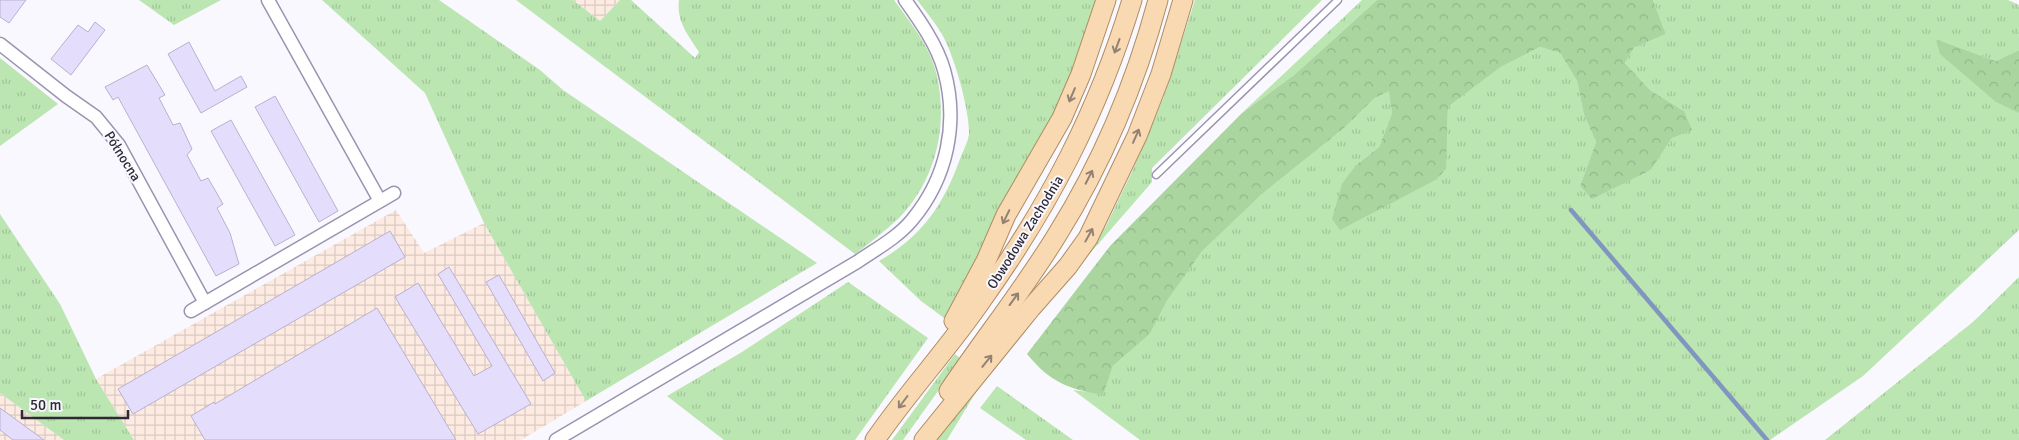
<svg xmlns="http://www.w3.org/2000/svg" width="2019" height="440" font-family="Signika,sans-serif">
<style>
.industrial{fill:url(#industrial-grid)}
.grass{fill:url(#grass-tufts)}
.forest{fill:url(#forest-crowns)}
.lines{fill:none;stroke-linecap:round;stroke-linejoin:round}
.stream{stroke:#8096c0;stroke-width:4.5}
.building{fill:#e5ddfc;stroke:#b8b1cf}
.service-casing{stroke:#9b94b0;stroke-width:9}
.minor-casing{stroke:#9b94b0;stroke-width:15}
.primary-casing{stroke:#af8c64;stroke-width:21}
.service{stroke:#fff;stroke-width:6}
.minor{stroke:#fff;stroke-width:12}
.primary{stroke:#f9d9b1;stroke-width:19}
.oneway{stroke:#938274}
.labels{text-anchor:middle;stroke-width:4;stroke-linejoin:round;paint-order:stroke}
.street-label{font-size:14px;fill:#2d2a36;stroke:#f9f8fe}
</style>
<defs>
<pattern id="industrial-grid" width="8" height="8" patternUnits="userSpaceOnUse" patternTransform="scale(1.25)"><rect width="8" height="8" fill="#fdebe1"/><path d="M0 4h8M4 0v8" fill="none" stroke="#d9cac2"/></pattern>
<pattern id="grass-tufts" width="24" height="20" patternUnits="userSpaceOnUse" patternTransform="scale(1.25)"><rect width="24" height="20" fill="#bbe5b1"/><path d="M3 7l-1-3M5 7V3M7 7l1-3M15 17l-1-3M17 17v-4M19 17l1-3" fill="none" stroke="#a1c599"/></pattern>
<pattern id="forest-crowns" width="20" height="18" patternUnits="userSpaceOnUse" patternTransform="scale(1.25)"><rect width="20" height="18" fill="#aad59f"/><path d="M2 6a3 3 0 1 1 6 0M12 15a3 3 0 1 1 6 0" fill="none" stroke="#93b78a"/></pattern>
</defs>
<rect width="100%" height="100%" fill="#f9f8fe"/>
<!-- industrial -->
<g class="industrial">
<polygon points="573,0 620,0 600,21"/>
<polygon points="396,210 424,253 484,223 586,401 521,440 134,440 96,379"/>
<polygon points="0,393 64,440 0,440"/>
</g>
<!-- grass -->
<g class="grass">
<polygon points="139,0 221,0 174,25"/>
<polygon points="322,0 439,0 540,70 563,90 817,263 586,401 484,223 425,93"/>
<path d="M516,0H573L600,21L620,0H631L695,58L699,52C688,35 676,21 679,0H894C911,23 931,48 937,76C948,127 936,180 899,218C885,231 870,243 855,254Z"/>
<path d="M917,0H1096C1067,104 1010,199 961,294L944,318L921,301L879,261C922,236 943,206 960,159C963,151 968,142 969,134C970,111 953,50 940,31C933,20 925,10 917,0Z"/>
<polygon points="1195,0 1322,0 1152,168 1152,182 1073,273 1106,226 1132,172 1164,96"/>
<polygon points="1362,0 1377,0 1294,75 1242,113"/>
<polygon points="1653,0 2008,0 2019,5 2019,50 1996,61 1936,39 2019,113 2019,230 1863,376 1770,440 1140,440 1073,390 1103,394 1113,366 1150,334 1167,301 1202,250 1261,195 1343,129 1375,98 1390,90 1392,113 1379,147 1356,165 1397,200 1436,180 1447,133 1448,107 1501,67 1540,47 1560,53 1577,81 1584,115 1596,142 1580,186 1592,198 1651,170 1672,138 1684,111 1650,90 1625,63 1634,48 1666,34"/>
<polygon points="0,58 58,104 0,146"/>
<polygon points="0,214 60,304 96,379 134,440 64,440 0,393"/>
<polygon points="2019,277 2019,440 1825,440 1973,322"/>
<polygon points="848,282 928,338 855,440 724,440 667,396 742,352"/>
<polygon points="955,354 961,359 903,440 892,440"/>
<polygon points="983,375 985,377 947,440 937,440"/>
<polygon points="997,386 1073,440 1026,440 980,408"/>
</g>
<!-- forest -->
<g class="forest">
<path d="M1377,0H1653L1666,34L1634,48L1625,63L1650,90L1684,111L1692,130L1672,138L1651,170L1592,199L1580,186L1596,142L1584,115L1577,81L1560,53L1540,47L1501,67L1448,107L1446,169L1436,180L1340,230L1332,219L1342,184L1356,165L1379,147L1392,113L1389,91L1375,98L1343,129L1261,195L1202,251L1167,301L1150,334L1113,366L1103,395C1068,389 1050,382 1027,354L1110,246L1242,113L1294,75Z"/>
<polygon points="1936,39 1996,61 2019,50 2019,113 1996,102 1940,54"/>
</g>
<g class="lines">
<!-- stream -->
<polyline class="stream" points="1571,210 1767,440"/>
</g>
<!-- building -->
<g class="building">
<polygon points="0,0 26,0 9,23 0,17"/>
<polygon points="95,22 105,30 71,75 51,59 78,25 88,32"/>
<polygon points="189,42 215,91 241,76 247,87 201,113 168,54"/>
<polygon points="147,65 165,95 159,98 173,125 180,123 192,149 187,155 201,181 208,178 223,204 217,208 230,233 239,264 216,276 118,97 113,100 105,87"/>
<polygon points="275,96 338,211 319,222 255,107"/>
<polygon points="231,120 295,235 275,246 211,131"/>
<polygon points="390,231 405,257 133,414 118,389"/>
<polygon points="449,267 531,404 478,434 395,297 418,283 474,376 492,366 438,274"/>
<polygon points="499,275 555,373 543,381 486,282"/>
<polygon points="377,308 456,440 205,440 191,416 214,402 215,404"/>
<polygon points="0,408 44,440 13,440 0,430"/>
</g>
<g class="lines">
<!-- service casing -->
<g class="service-casing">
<polyline id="service" points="1156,175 1338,0"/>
</g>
<!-- minor casing -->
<g class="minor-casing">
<g id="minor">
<polyline points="268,0 380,201"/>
<polyline points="0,44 66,96 96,117 119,145 205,303"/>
<polyline points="191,311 394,193"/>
<path d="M556,440L857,262C876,249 897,238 912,220C947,178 959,123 944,70C937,45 920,21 905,0"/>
</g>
</g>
<!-- primary casing -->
<g class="primary-casing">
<g id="primary">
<polyline points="954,321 986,261 1006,215 1062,118 1081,74 1106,0"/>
<path d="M949,391C984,339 1024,289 1057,235C1102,163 1136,82 1158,0"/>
<path d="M875,440C908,392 948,349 981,301C1049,206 1098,112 1132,0"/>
<polyline points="924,440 1031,308 1068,266 1088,238 1137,136 1161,74 1183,0"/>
</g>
</g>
<!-- service -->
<use href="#service" class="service"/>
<!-- minor -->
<use href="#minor" class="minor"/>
<!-- primary -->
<use href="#primary" class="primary"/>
</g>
<!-- one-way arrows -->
<defs><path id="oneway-shaft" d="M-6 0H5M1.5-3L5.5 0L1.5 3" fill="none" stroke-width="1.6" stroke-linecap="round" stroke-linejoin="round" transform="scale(1.25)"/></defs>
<g class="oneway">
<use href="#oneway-shaft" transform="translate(1117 46) rotate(110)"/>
<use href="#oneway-shaft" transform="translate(1072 95) rotate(113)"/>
<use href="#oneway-shaft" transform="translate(1136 136) rotate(-66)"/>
<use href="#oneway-shaft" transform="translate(1089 177) rotate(-63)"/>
<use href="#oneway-shaft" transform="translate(1006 217) rotate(116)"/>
<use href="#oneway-shaft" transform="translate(1089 235) rotate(-61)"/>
<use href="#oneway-shaft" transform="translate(1014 299) rotate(-54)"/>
<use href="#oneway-shaft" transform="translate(987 361) rotate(-51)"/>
<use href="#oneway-shaft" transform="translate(903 402) rotate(127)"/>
</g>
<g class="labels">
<!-- street labels -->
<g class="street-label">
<text transform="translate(123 156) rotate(58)" y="5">Północna</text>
<text transform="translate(1025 232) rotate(-58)" y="5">Obwodowa Zachodnia</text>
</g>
</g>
<!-- scale -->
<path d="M22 410v8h106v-8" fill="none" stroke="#2d2a36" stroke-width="2.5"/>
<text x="30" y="410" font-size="15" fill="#2d2a36" stroke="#f9f8fe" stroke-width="4" paint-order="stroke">50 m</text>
</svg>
